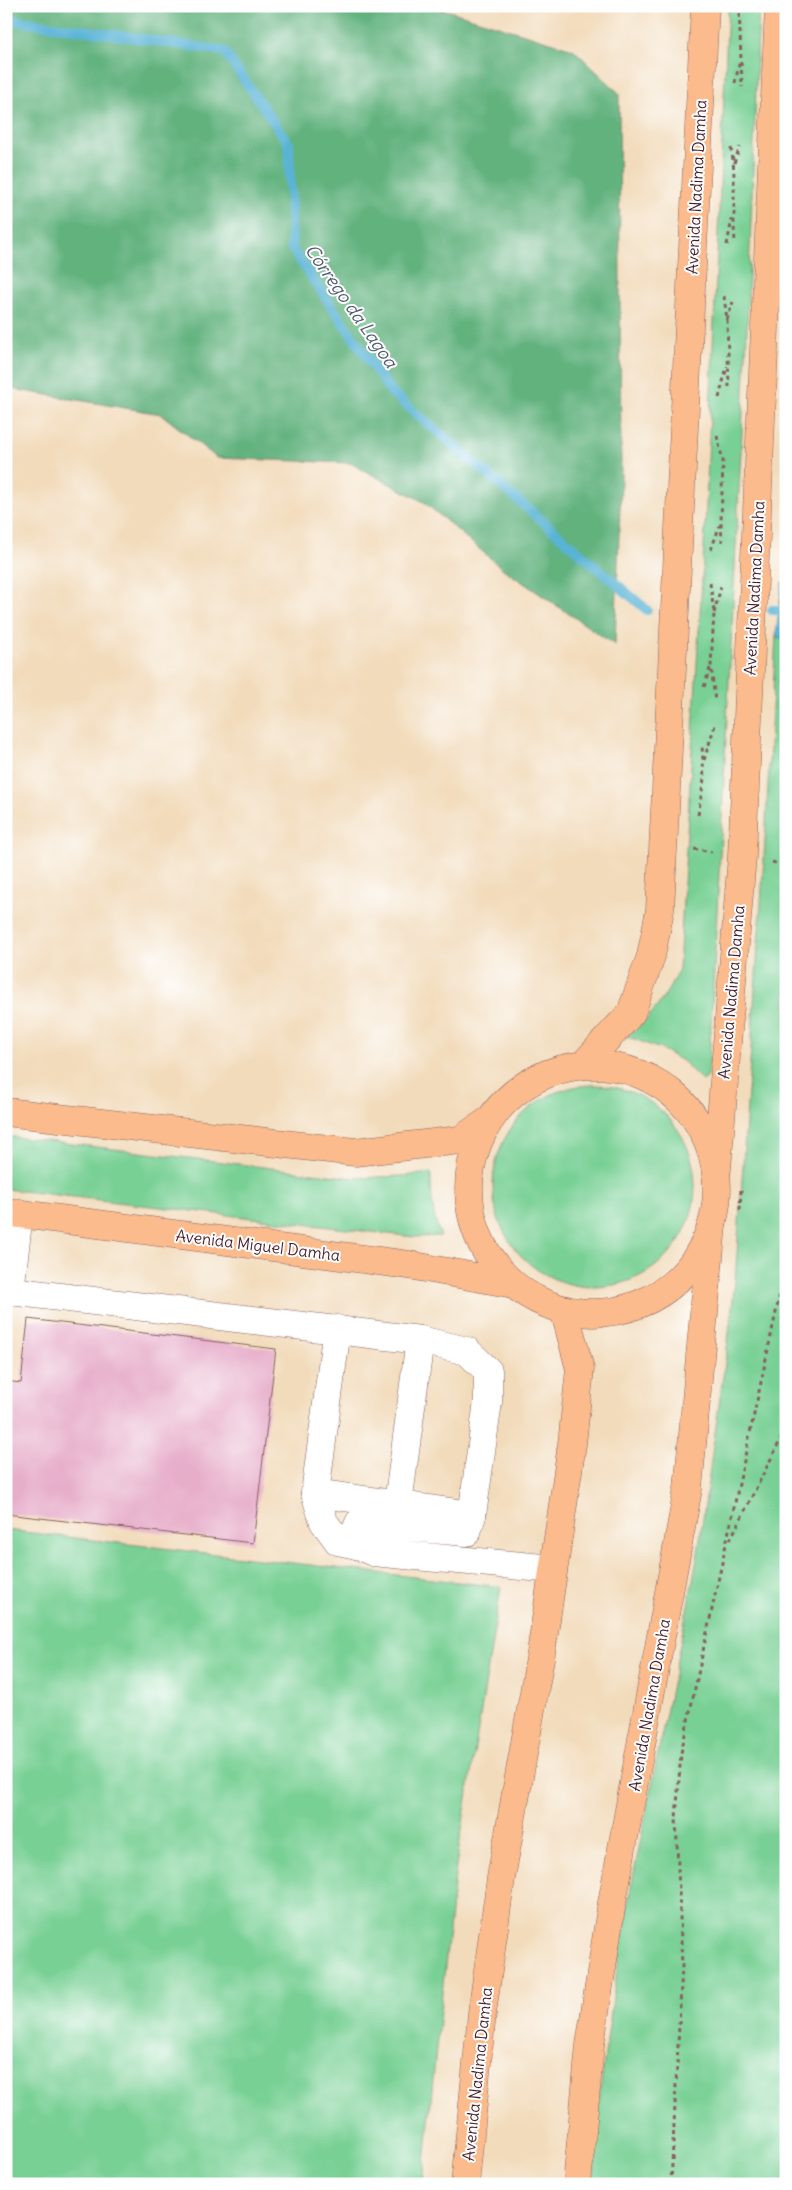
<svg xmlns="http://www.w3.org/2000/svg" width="792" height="2190" font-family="Delius,sans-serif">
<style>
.green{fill:#79d095;stroke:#627860}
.forest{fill:#62b27e;stroke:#566854}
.water{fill:#58b3d5;stroke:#516980}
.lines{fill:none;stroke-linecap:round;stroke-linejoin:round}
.stream{stroke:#58b3d5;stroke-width:10}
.building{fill:#e7aeca}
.minor-casing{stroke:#85615d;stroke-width:29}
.major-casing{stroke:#85615d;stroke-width:29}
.path{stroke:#85615d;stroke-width:3;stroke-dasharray:4 4;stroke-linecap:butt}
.minor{stroke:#fff;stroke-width:28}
.major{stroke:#fbbb8d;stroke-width:28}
.labels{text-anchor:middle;stroke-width:4;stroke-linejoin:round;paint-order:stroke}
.street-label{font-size:16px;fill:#4a1f2b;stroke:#fff}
.water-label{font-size:18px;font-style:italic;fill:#505a6f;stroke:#fff}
</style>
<rect width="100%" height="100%" fill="#fff"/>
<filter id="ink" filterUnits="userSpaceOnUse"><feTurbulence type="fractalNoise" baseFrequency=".02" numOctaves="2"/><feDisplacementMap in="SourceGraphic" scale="10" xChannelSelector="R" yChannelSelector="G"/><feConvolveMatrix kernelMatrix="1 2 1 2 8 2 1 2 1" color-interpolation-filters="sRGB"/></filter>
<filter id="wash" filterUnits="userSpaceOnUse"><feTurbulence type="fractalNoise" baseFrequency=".0096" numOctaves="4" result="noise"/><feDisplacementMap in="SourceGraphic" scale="20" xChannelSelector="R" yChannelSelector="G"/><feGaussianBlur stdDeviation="1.12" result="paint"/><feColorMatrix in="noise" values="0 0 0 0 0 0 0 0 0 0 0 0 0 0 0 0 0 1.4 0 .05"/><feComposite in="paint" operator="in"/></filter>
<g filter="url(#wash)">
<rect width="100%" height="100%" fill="#f2dbbb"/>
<!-- green -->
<g class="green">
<path d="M728,6H759L746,353L709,1065L708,1077L703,1081L682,1061L663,1050L626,1036C650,1021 668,994 679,969L705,529Z"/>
<polygon points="776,636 786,642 786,2184 593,2184 600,2090 623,1927 697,1560 727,1349 735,1282 764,859"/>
<circle cx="594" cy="1186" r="101"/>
<path d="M6,1136L354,1178L402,1176L431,1173C431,1195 432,1216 441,1236L414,1237L6,1189Z"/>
<polygon points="6,1530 501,1587 456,1866 436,2048 423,2184 6,2184"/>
</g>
<!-- forest -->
<polygon class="forest" points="6,6 433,6 573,49 619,93 621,480 615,645 503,569 424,502 350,463 217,458 161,414 6,388"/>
<!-- water -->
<polygon class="water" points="782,582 786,582 786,642 776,636"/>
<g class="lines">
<!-- stream -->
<g class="stream">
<polyline points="6,19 224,51 289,144 292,249 391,392 647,610"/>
<polyline points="772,610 786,610"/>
</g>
</g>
<g id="blocks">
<!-- building -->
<polygon class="building" points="28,1319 276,1349 253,1543 6,1514 6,1381 21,1383"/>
</g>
</g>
<g filter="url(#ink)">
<use href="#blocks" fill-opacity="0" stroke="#85615d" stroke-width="1"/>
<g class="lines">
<!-- minor casing -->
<g class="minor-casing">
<g id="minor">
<polyline points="19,1213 10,1291 420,1340 467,1351 488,1371 488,1402 472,1515 467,1532 359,1523 352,1540 357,1545 373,1552 553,1569"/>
<polyline points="337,1329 315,1493 324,1522 338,1541 357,1545"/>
<polyline points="315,1493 472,1515"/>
<polyline points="395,1526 420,1340"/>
</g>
</g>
<!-- major casing -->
<g class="major-casing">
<g id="major">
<polyline points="583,1065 631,1013 651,956 660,910 705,6"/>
<circle cx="593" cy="1189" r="124"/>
<polyline points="6,1112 355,1152 460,1140 487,1122"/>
<polyline points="717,1169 742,856 779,6"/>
<polyline points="6,1212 409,1265 508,1283"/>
<polyline points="465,2184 482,2013 501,1878 541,1653 572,1444 580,1369 565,1313"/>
<polyline points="577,2184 590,2045 611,1908 688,1489 712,1225"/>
</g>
</g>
<!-- path -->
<g class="path">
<polyline points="739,6 742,87"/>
<polyline points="735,83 740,60"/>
<path d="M731,148C737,178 732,210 735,241"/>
<polyline points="734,163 740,147"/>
<polyline points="727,245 732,219"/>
<polyline points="724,296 727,320 729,387"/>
<polyline points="727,320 733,302"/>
<polyline points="719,398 727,366"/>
<polyline points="717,436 723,461 721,523 722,542"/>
<polyline points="711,550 720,525"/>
<polyline points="710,583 714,613 711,665 715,702"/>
<polyline points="714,613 721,587"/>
<polyline points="704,687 711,665"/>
<polyline points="704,760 715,725"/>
<polyline points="698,815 704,779 702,745"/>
<polyline points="694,849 712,852"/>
<polyline points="772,862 786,866"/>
<polyline points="740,1210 741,1189"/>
<polyline points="730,1540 786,1429"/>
<polyline points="671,2184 682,1966 676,1818 681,1753 786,1266"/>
</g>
<!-- minor -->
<use href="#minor" class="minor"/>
<!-- major -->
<use href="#major" class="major"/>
</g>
</g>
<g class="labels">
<!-- street labels -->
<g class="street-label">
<text transform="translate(696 187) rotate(-87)" y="6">Avenida Nadima Damha</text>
<text transform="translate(754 588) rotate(-87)" y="6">Avenida Nadima Damha</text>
<text transform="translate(731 992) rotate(-85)" y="6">Avenida Nadima Damha</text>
<text transform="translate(258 1245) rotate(7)" y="6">Avenida Miguel Damha</text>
<text transform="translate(649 1705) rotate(-80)" y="6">Avenida Nadima Damha</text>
<text transform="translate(477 2074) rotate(-84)" y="6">Avenida Nadima Damha</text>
</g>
<!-- water labels -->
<g class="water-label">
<text transform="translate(351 306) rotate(55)" y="6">Córrego da Lagoa</text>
</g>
</g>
<!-- margin -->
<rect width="792" height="2190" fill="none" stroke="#fff" stroke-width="25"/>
</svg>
